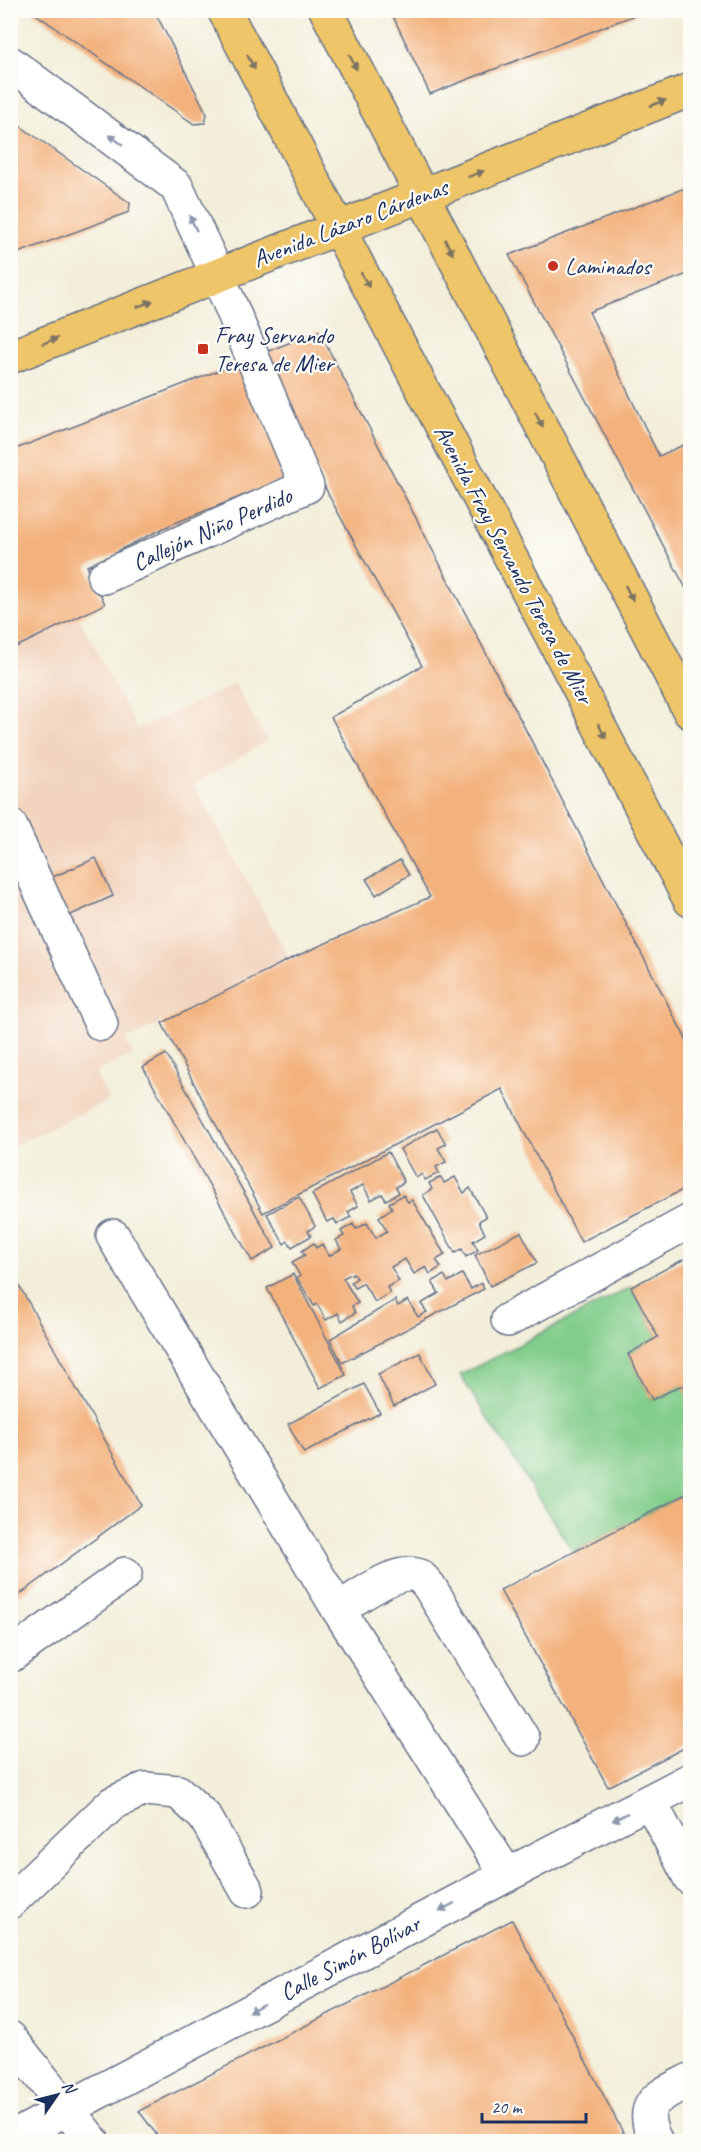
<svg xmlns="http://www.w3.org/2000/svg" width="701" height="2152" font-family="Caveat,sans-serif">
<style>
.built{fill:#f2d4be}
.green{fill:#82cd8b;stroke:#4e7e74;stroke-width:1.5}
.building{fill:#f3b17b}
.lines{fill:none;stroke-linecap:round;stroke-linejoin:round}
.minor-casing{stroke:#667289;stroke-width:36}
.major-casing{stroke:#667289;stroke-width:36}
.minor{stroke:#fff;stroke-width:33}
.major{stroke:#eec569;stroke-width:33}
.oneway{fill:#7a7263}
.oneway2{fill:#8d97ae}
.poi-dot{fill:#c8321e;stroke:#fdfcf7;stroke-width:2}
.labels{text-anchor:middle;stroke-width:4.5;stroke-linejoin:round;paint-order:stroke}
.street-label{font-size:24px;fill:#1b2f5e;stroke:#fdfcf7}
.poi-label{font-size:24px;fill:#1b2f5e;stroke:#fdfcf7;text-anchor:start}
</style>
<rect width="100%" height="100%" fill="#fdfcf7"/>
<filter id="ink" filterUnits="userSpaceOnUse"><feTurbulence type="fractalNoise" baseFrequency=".0167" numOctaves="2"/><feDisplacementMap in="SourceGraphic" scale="12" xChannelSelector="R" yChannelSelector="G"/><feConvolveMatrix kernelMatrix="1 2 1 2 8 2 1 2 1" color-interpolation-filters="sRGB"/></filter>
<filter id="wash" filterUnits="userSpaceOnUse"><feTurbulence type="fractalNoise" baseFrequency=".008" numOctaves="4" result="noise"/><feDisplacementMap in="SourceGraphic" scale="24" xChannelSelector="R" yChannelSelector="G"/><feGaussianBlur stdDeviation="1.35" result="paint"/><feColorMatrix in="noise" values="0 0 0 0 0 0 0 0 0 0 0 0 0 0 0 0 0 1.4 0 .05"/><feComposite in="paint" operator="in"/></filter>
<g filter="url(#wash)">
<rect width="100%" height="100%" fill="#f2eed9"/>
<!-- built -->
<polygon class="built" points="79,617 137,729 235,684 267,741 194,785 290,959 126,1040 133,1054 95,1073 109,1100 11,1147 11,650"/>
<!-- green -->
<polygon class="green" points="631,1287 658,1337 628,1354 652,1400 682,1385 690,1401 690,1492 573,1552 460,1375"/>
<g id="blocks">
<!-- building -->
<g class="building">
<polygon points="30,10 154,10 207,114 205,123 194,124"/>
<polygon points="390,10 645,10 645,11 430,94"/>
<polygon points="10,119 130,203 129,212 10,256"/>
<polygon points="690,186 690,273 589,312 659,456 690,442 690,596 509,255"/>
<polygon points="319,331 690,1047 690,1186 581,1242 502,1089 263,1213 162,1023 290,959 430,897 331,717 422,666 329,496 266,352"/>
<polygon points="241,362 287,478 170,525 119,550 120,552 87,566 105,604 10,650 10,451"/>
<polygon points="96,858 113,896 64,918 46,880"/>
<polygon points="400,860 409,875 376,895 366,879"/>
<polygon points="166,1054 275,1248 252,1261 143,1067"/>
<polygon points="437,1128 446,1144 438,1148 446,1162 436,1167 439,1173 425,1180 422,1174 416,1178 400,1149"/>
<polygon points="388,1152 404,1182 396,1187 399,1193 386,1200 382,1194 371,1200 363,1185 350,1192 358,1206 348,1212 351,1217 337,1224 334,1219 327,1222 312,1194"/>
<polygon points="441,1177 444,1183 455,1177 464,1193 470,1188 486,1217 479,1221 485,1234 473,1241 478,1250 466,1257 462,1249 455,1253 423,1195 432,1189 429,1183"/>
<polygon points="403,1195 408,1202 412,1200 445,1255 436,1260 441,1267 430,1274 426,1267 414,1274 405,1259 391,1267 399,1281 387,1287 390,1293 375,1302 363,1283 355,1288 351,1282 357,1278 353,1273 343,1278 358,1303 352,1306 355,1313 342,1321 338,1313 326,1320 317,1304 314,1306 297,1278 300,1276 292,1262 305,1255 302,1251 314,1243 316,1248 322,1244 329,1256 341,1249 336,1240 344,1236 341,1231 353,1224 356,1229 367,1223 376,1238 387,1231 379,1217 392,1208 389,1203"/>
<polygon points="299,1197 315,1226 308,1231 311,1236 292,1247 288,1241 284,1244 267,1214"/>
<polygon points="521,1232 537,1263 490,1286 475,1255"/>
<polygon points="690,1256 690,1401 682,1385 652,1400 628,1354 658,1337 631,1287"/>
<polygon points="10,1269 141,1505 15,1598 10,1592"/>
<polygon points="293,1274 346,1375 320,1388 267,1288"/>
<polygon points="462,1274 471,1289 481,1283 484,1289 342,1363 330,1339 395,1300 398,1306 408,1300 418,1317 427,1312 421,1304 439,1293 432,1282 444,1275 448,1282"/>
<polygon points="420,1353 435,1384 394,1406 378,1374"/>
<polygon points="364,1384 380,1413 304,1453 288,1424"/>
<polygon points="690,1492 690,1745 608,1787 500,1590"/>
<polygon points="512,1920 628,2142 162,2142 139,2111"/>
</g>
</g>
</g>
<g filter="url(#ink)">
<use href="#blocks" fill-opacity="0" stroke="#667289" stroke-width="1.5"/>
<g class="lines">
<!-- minor casing -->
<g class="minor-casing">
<g id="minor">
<polyline points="10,63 176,186 218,276 307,486 104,577"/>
<polyline points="10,825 101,1024"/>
<polyline points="113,1236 338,1609 507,1875"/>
<polyline points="508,1320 690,1221"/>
<path d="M338,1609C356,1599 398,1566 419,1576C423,1578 426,1583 429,1586L523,1739"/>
<polyline points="10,1656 125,1574"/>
<polyline points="650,1801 690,1878"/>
<polyline points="10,1902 113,1803 145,1789 178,1792 205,1817 247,1891"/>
<polyline points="10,2038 93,2142"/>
<polyline points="10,2139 507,1875 690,1780"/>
<path d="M656,2142C636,2102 659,2096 690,2080"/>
</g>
</g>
<!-- major casing -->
<g class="major-casing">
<g id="major">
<polyline points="224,10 690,900"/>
<polyline points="326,10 690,712"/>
<polyline points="10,357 690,90"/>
</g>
</g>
<!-- minor -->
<use href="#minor" class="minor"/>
<!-- major -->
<use href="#major" class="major"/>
</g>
<!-- one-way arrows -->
<defs><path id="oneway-solid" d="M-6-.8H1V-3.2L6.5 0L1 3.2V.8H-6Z" transform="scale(1.5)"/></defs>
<g class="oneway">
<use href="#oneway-solid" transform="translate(251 62) rotate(62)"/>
<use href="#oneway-solid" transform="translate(353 62) rotate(63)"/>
<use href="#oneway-solid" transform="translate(658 103) rotate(-21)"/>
<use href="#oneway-solid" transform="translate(476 174) rotate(-21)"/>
<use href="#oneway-solid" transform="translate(449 247) rotate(63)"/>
<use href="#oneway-solid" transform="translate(365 280) rotate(62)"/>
<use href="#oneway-solid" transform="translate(145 304) rotate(-21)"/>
<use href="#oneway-solid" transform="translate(50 341) rotate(-21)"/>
<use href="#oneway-solid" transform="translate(539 420) rotate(63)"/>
<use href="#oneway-solid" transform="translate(629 593) rotate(63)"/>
<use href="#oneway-solid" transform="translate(602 731) rotate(62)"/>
</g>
<g class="oneway2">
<use href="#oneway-solid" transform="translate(116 140) rotate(-144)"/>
<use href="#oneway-solid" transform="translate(193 223) rotate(-115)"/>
<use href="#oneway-solid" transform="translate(620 1817) rotate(153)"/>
<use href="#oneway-solid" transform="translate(447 1907) rotate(152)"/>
<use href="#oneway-solid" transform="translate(256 2008) rotate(152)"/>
</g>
</g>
<!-- markers -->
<g class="poi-dot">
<circle cx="553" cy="266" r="6"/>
<rect x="197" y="343" width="12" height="12" rx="3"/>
</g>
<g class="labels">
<!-- street labels -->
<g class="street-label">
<text transform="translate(350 223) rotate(-21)" y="8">Avenida Lázaro Cárdenas</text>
<text transform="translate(212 529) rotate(-24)" y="8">Callejón Niño Perdido</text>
<text transform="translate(514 564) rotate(62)" y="8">Avenida Fray Servando Teresa de Mier</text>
<text transform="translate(350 1958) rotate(-28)" y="8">Calle Simón Bolívar</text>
</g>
<!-- poi labels -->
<g class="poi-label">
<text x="565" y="274">Laminados</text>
<text x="215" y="343">Fray Servando<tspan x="215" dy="28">Teresa de Mier</tspan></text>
</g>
</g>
<!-- margin -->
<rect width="701" height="2152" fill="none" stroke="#fdfcf7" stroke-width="36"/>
<!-- north arrow -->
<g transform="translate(57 2095) rotate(55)" stroke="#fdfcf7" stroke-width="4.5" paint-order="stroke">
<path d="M0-4.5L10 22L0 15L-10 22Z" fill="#1b2f5e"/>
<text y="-9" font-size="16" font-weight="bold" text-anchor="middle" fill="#1b2f5e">N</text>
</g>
<!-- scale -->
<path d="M482 2113v9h104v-9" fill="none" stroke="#1b2f5e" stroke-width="3"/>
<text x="491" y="2113" font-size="18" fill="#1b2f5e" stroke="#fdfcf7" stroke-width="4.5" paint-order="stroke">20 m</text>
</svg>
